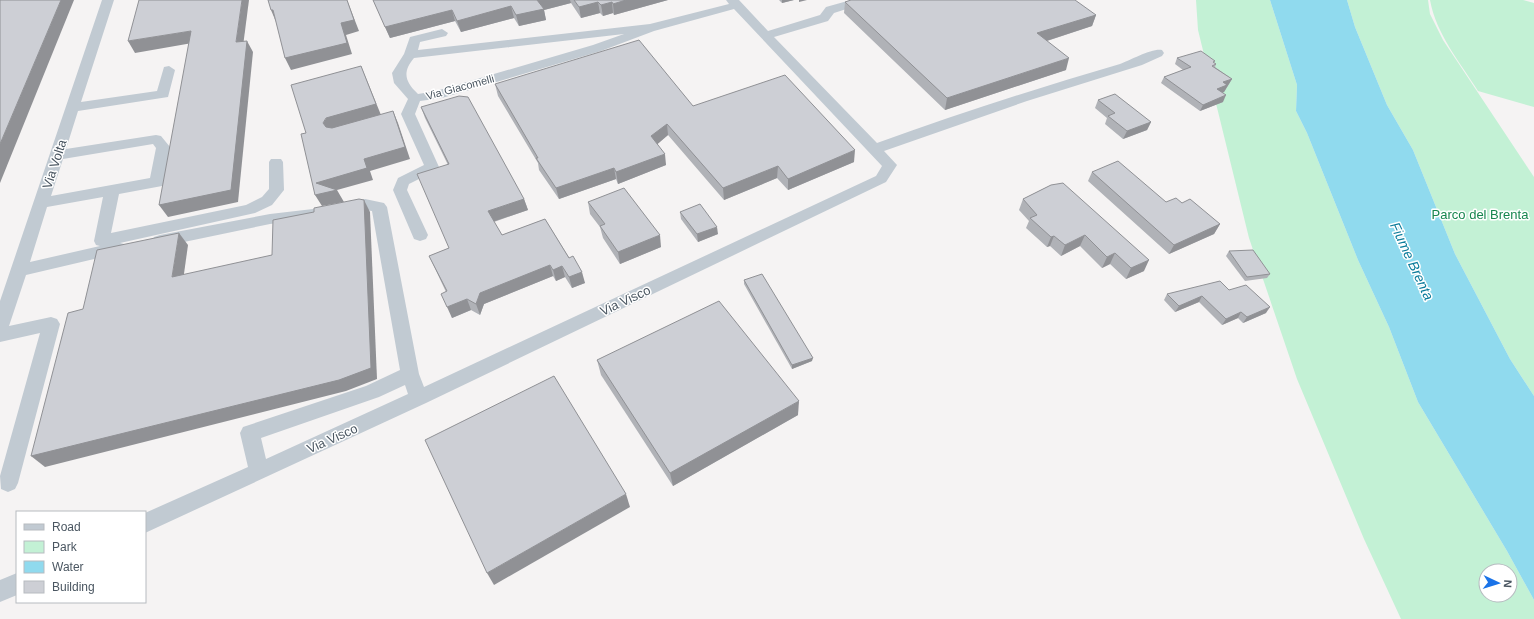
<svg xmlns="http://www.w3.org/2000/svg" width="1534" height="619" font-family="Helvetica,sans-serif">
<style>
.green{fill:#c3f1d5;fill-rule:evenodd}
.water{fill:#90daee}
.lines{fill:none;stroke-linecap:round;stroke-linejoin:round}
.minor{fill:#c1cad2;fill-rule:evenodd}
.wall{fill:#b0b2b7}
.shaded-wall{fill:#909195}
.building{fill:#cdcfd5;stroke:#909195}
.labels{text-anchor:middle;stroke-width:3;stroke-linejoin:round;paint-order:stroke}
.far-street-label{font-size:11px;fill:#4a5661;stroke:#fff}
.street-label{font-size:13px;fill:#4a5661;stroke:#fff}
.park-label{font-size:13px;fill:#17864f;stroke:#fff}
.water-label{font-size:14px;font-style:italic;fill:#0c7c9b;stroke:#fff}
</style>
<rect width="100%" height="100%" fill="#f5f3f3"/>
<!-- green -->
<g class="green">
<path d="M1196,0H1270L1297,85L1296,111L1307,133L1358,260L1389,327L1418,402L1507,551L1534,600V619H1401L1364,539L1297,379L1249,238L1198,30ZM1486,571H1510V595H1486Z"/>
<polygon points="1347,0 1428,0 1430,14 1443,40 1534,177 1534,396 1510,359 1455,254 1413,150 1387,105 1355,27"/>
<path d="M1430,0H1523L1534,3V107L1478,91C1460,62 1436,34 1430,0Z"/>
</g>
<!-- water -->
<polygon class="water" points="1270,0 1347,0 1355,27 1387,105 1413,150 1455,254 1510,359 1534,396 1534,600 1507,551 1418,402 1389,327 1358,260 1307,133 1296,111 1297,85"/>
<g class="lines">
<!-- minor -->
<g class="minor">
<path d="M102,0H114L81,102L157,91L164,67L169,66L175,70L168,97L78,111L66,149L156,135L161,136L170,147L164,182L162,186L119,194L111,233L246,205L262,197L269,189V162L271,159H281L283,162L284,190L272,205L255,213L120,243L124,244L126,248L124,252L26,275L9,326L51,317L57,319L60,324L18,483L15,489L8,492L1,489L0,476L40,333L0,342V301ZM153,144L156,148L150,178L51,196L63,159ZM103,197L94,241L96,245L100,246L30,262L47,207Z"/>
<path d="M726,0H739L768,31L820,15L826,7L851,0H870L868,2L834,13L828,21L774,37L877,143C957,114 1038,88 1120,64C1131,60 1152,48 1162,50L1164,53L1162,56L1142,65L1027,101L884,151L897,165L886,182L426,403L145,533V513L248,467L240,433L243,427L366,386L400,370L372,211C360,208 349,215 338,212L335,208L338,204L365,199L384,203L387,207L419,374L424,387L876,176L882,166L734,9L654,31L601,51L442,98L420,101L415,114L439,167L437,170L409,184L407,190L428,235L426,239L420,241L414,239L393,190L398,178L424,165L401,114L408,99L394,83L392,73L404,54L410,37L442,29L448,33L446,36L420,42L418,50L650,24L729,4ZM624,34L593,45L436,91L418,94C405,82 402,72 414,58ZM405,385L408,394L266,459L261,438L379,397Z"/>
<polygon points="313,209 318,210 321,214 318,218 270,224 160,247 154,245 152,241 154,237 160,235 270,214"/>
<polygon points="17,573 17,595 0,602 0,580"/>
</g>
</g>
<!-- wall -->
<g class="wall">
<polygon points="373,0 668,0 614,15 613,13 603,16 600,13 581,18 571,3 544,10 546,20 519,26 514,18 461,32 455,21 390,38"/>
<polygon points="779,0 794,0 782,3"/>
<polygon points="845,2 1096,15 1092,26 1047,41 1066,70 945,110 844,13"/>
<polygon points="1177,58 1214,63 1216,64 1215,67 1232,79 1224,92 1222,93 1223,102 1200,111 1161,83 1164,77 1183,70 1175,64"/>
<polygon points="495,84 693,106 854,162 788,190 777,178 724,200 668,135 657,144 666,165 618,184 616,179 559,199 539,170 538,163 498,96"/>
<polygon points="1098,100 1151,122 1147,130 1123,139 1105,124 1107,118 1095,108"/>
<polygon points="421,107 524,199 528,210 494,222 502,235 545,219 585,283 572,288 565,277 556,281 553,276 484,304 480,315 471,310 452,318 446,292 429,256 449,248 448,165 425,118"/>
<polygon points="1092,172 1166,202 1182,203 1220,224 1214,234 1169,254 1088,181"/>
<polygon points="1051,185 1144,271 1126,279 1110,264 1102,268 1080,246 1061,256 1050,246 1047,247 1026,228 1029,221 1019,210 1023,199"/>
<polygon points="588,202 661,247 620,264 603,238 600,227 590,214"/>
<polygon points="680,212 718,234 698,242 681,219"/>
<polygon points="1229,251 1270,274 1267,278 1245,281 1226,256"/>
<polygon points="744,280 812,361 792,369 744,284"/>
<polygon points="1229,290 1266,313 1243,323 1238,318 1222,325 1199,302 1175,312 1164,300 1167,294"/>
<polygon points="597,360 798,415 673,486 601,375"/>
</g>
<!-- shaded-wall -->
<g class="shaded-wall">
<polygon points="61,0 74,0 0,183 0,144"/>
<polygon points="242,0 249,0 242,54 236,42"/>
<polygon points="347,0 359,31 346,35 352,54 291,70 285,58"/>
<polygon points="537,0 570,0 571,3 544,10 546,20 519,26 516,15"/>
<polygon points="626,0 668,0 614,15 613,4"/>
<polygon points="782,0 794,0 782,3"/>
<polygon points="799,0 807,0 799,2"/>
<polygon points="598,2 600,13 581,18 579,7"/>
<polygon points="612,2 613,13 603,16 601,5"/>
<polygon points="511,6 514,18 461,32 457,21"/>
<polygon points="271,10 273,10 276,22"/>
<polygon points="452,10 455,21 390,38 385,27"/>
<polygon points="1096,15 1092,26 1034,45 1037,33"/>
<polygon points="191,31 198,42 135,53 128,41"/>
<polygon points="247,41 253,52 238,202 168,217 159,205"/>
<polygon points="1069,58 1066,70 945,110 947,98"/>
<polygon points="361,66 381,115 329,135 323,123"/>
<polygon points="1232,79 1224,92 1214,95 1217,89 1223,82"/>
<polygon points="1226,95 1223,102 1200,111 1203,105"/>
<polygon points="393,111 398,123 410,159 370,171 373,180 337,190 344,202 322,206 315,195 316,183 364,159"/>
<polygon points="1151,122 1147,130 1123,139 1127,131"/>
<polygon points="667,124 668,135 653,148 651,136"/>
<polygon points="855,150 854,162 788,190 788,179"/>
<polygon points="665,154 666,165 618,184 616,172"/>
<polygon points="778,166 777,178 724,200 723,188"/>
<polygon points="614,168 616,179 559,199 556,188"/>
<polygon points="524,199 528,210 492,222 488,211"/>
<polygon points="364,200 370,212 377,379 346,391 45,467 31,456"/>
<polygon points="1220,224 1214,234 1169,254 1174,245"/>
<polygon points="717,227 718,234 698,242 697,234"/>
<polygon points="179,233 188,245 182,288 172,277"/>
<polygon points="660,235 661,247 620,264 618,252"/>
<polygon points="1085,235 1080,246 1061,256 1065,245"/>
<polygon points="1054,236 1050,246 1047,247 1051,237"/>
<polygon points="1115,253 1110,264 1102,268 1107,257"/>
<polygon points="1149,260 1144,271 1126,279 1131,268"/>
<polygon points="550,265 553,276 484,304 480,315 476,304 480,293"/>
<polygon points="562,266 565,277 556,281 553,270"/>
<polygon points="582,272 585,283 572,288 569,277"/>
<polygon points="1202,296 1199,302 1175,312 1179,306"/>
<polygon points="467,299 471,310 452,318 447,307"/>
<polygon points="1270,307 1266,313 1243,323 1247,317"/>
<polygon points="1241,312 1238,318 1222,325 1226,319"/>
<polygon points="813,358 812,361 792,369 792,365"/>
<polygon points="799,401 798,415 673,486 670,473"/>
<polygon points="626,494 630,507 494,585 487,573"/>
</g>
<!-- building -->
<g class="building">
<polygon points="0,0 61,0 0,144"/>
<polygon points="139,0 242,0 236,42 247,41 231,190 159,205 191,31 128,41"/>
<polygon points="268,0 347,0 354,20 341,23 347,43 285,58 273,10 271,10"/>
<polygon points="373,0 537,0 544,9 516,15 511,6 457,21 452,10 385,27"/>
<polygon points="574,0 626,0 613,4 612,2 601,5 598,2 579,7"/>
<polygon points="851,0 1075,0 1096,15 1037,33 1069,58 947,98 845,2"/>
<polygon points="639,40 693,106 785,75 855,150 788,179 778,166 723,188 667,124 651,136 665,154 616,172 614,168 556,188 536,158 538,158 495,84"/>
<polygon points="1201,51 1215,61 1213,62 1216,64 1212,66 1232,79 1223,82 1227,85 1217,89 1226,95 1203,105 1164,77 1191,67 1177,58"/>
<polygon points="361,66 376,104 326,118 323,123 326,127 332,128 393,111 405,147 364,159 367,168 316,183 337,190 315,195 301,134 306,133 291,85"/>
<polygon points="1115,94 1151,122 1127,131 1108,116 1115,113 1098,100"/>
<polygon points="459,96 468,97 524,199 488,211 502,235 545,219 569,258 573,256 582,272 569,277 562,266 553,270 550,265 480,293 476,304 467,299 447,307 441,294 447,291 429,256 449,248 417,174 449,164 421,107"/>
<polygon points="1118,161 1166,202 1176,198 1182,203 1190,199 1220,224 1174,245 1092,172"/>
<polygon points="1063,183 1149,260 1131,268 1115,253 1107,257 1085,235 1065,245 1054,236 1051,237 1030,218 1037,215 1023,199 1051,185"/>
<polygon points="624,188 660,235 618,252 600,226 605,224 588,202"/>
<polygon points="359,199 364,200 371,368 339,380 31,456 68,313 83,309 97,250 179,233 172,277 272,255 273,220 314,212 314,208"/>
<polygon points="700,204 717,227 697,234 680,212"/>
<polygon points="1253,250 1270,274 1247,277 1229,251"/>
<polygon points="762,274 813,358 792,365 744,280"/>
<polygon points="1220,281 1229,290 1246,285 1270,307 1247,317 1241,312 1226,319 1202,296 1179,306 1167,294"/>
<polygon points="719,301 799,401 670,473 597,360"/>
<polygon points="554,376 626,494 487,573 425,440"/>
</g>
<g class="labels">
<!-- far-street labels -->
<g class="far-street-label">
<text transform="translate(460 87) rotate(-15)" y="4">Via Giacomelli</text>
</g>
<!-- street labels -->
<g class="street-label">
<text transform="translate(54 164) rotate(-72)" y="5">Via Volta</text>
<text transform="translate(625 300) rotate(-25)" y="5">Via Visco</text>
<text transform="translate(332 438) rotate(-24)" y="5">Via Visco</text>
</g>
<!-- park labels -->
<g class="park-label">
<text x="1480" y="219">Parco del Brenta</text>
</g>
<!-- water labels -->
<g class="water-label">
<text transform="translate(1412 261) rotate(65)" y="5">Fiume Brenta</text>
</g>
</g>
<!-- legend -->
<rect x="16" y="511" width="130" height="92" fill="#ffffff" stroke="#b7bbc0"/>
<rect x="24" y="524" width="20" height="6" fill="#c1cad2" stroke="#b7bbc0"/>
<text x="52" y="531" font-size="12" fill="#4a5661">Road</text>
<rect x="24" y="541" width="20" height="12" fill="#c3f1d5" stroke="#b7bbc0"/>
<text x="52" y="551" font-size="12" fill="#4a5661">Park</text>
<rect x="24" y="561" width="20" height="12" fill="#90daee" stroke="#b7bbc0"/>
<text x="52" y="571" font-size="12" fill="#4a5661">Water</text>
<rect x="24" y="581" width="20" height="12" fill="#cdcfd5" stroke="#b7bbc0"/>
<text x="52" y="591" font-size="12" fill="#4a5661">Building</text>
<!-- north arrow -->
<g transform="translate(1498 583) rotate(94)"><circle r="19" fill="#ffffff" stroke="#b7bbc0"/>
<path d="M0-3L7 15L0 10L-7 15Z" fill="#1a73e8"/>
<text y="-6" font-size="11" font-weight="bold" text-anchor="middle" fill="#4a5661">N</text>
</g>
</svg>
